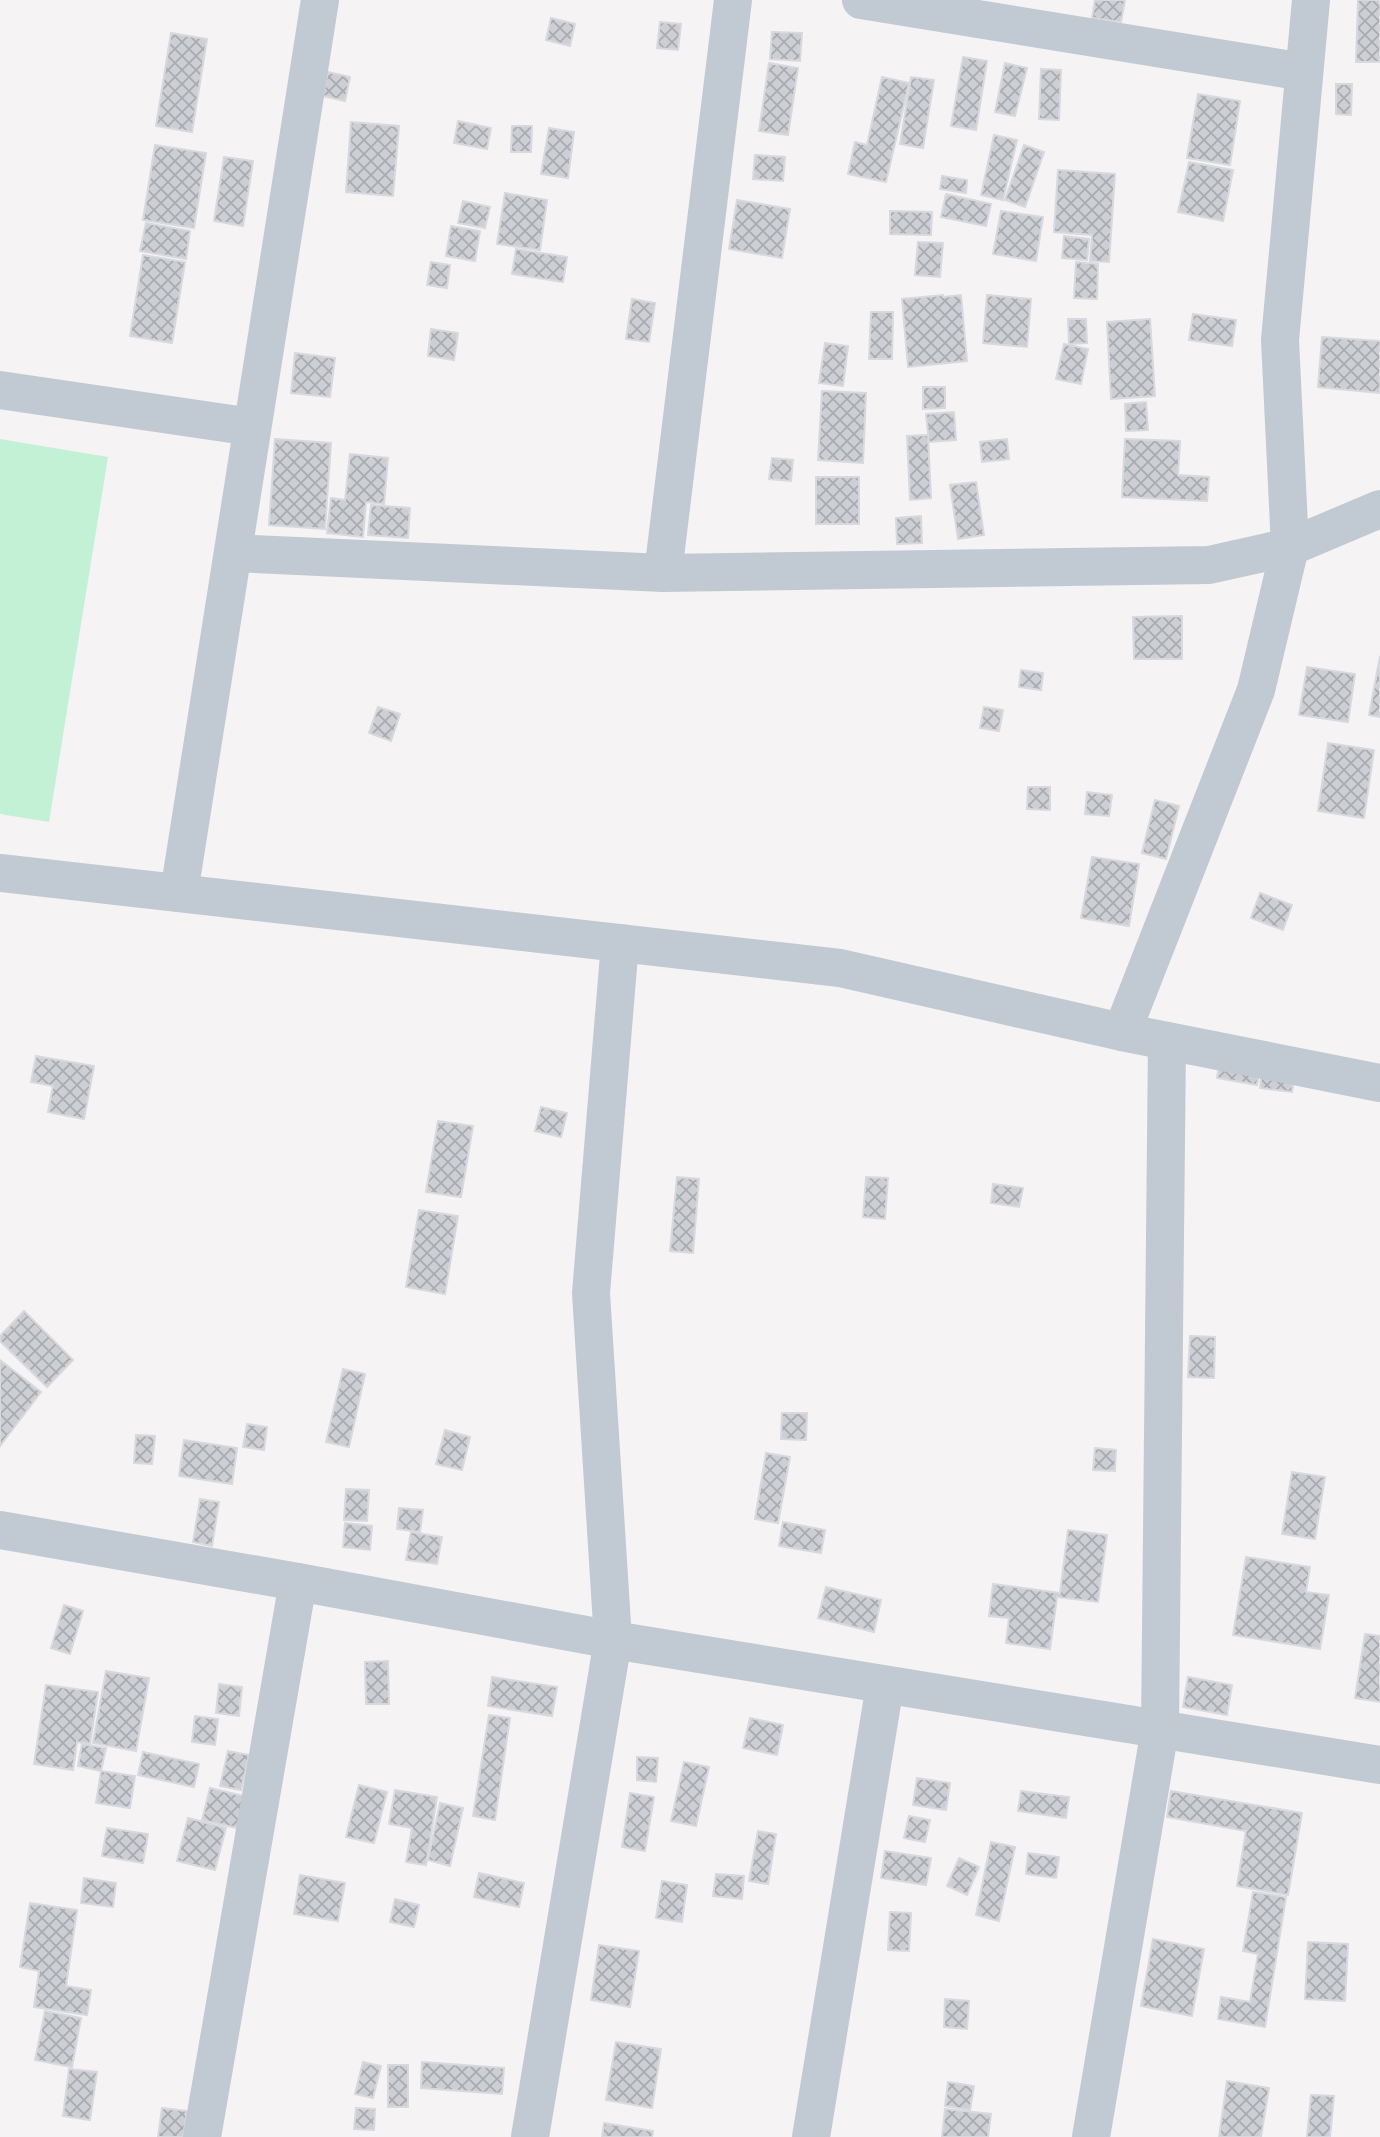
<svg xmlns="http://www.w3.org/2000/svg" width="1380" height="2137" font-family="'IBM Plex Sans',sans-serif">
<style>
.grass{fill:#c3f1d5}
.building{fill:url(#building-cross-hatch);stroke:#d7d9de;stroke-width:2}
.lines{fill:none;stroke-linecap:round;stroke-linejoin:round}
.minor{stroke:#c1cad2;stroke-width:38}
</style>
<defs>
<pattern id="building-cross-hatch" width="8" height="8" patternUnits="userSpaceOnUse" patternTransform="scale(1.75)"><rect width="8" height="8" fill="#cdcfd5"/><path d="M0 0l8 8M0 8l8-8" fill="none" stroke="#a8abb0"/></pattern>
</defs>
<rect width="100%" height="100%" fill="#f5f3f3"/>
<!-- grass -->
<polygon class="grass" points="0,439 108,457 49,822 0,814"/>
<!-- building -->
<g class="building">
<polygon points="1095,0 1125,0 1121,22 1092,18"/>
<polygon points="1358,0 1380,0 1380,62 1356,62"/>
<polygon points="551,18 575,24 570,46 546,40"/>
<polygon points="660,22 681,24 678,50 657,48"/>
<polygon points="772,32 802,33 800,61 770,59"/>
<polygon points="171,33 207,39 192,132 156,126"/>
<polygon points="963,57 987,61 976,130 951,126"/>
<polygon points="769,63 798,68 788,135 759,131"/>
<polygon points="1005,63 1027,68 1015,116 995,112"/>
<polygon points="1041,69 1061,70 1059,120 1039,119"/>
<polygon points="328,72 350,77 345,101 323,96"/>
<polygon points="882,77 909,83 886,182 848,174 855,142 867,145"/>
<polygon points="911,77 934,80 923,148 900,144"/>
<polygon points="1336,84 1352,84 1351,115 1336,114"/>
<polygon points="1198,94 1240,101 1230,165 1187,158"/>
<polygon points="458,121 491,128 487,149 454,143"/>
<polygon points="351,122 399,126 393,196 346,192"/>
<polygon points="512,126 532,126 531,152 511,152"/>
<polygon points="549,128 574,132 568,178 541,174"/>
<polygon points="994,135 1017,140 1003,200 981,195"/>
<polygon points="155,145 206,153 194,228 143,220"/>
<polygon points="1024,145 1044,152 1025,207 1005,200"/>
<polygon points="755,155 785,157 783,181 753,179"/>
<polygon points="224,157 253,161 243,226 214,221"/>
<polygon points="1189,162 1233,170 1223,221 1178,212"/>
<polygon points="1058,170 1115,174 1109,262 1090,261 1092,235 1054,232"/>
<polygon points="942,176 967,180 966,193 940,189"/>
<polygon points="505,193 547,200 540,250 497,244"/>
<polygon points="946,194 991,204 986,226 941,217"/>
<polygon points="737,200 790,209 782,258 729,249"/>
<polygon points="463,201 490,207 485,228 458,223"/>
<polygon points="890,211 932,212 931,235 890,234"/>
<polygon points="1001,211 1043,217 1036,261 993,254"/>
<polygon points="146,223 190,231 186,259 140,251"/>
<polygon points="451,226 480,231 475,261 446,256"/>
<polygon points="1064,236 1089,239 1087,260 1062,258"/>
<polygon points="918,242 943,243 940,277 915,275"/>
<polygon points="516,249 567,257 563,282 512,274"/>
<polygon points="143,255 185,262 172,343 130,336"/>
<polygon points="431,262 450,265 447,288 427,285"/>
<polygon points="1076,262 1098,264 1097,299 1074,298"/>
<polygon points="943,295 943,297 961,295 967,361 908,367 902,299"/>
<polygon points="987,295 1031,299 1027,347 983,343"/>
<polygon points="632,299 655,303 649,342 626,339"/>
<polygon points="871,312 893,312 892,359 869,359"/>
<polygon points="1193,314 1236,320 1232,346 1189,340"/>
<polygon points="1068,319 1086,319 1087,343 1069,344"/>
<polygon points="1150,319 1155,396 1111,399 1107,322"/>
<polygon points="431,329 458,333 454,360 428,356"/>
<polygon points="1322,337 1380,341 1380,393 1318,387"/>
<polygon points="825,343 848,346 843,386 819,383"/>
<polygon points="1064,344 1088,349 1081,384 1056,379"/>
<polygon points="295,353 335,358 330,397 291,393"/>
<polygon points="923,387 945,387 945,408 923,409"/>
<polygon points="822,391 866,393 863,463 818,460"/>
<polygon points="1146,402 1148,430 1126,431 1125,404"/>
<polygon points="954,412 956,440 929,442 926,414"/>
<polygon points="928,435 931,498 910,500 907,436"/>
<polygon points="275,439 331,443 325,529 269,525"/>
<polygon points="1007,439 1009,459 982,462 980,442"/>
<polygon points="1125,439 1180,441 1178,475 1209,477 1207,501 1122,497"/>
<polygon points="350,454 388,458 384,504 366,502 363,537 327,533 331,498 345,500"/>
<polygon points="772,458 793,460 791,481 769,479"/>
<rect x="816" y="477" width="43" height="47"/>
<polygon points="976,482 984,535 958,539 950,485"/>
<polygon points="371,505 410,508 408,538 368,535"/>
<polygon points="921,516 922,543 897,544 896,518"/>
<polygon points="1182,616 1182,659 1134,659 1133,617"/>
<polygon points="1380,656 1380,717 1369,715"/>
<polygon points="1307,667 1355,674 1348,722 1299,715"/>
<polygon points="1021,670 1043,673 1041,690 1019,687"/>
<polygon points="378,707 400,714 391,741 369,733"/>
<polygon points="984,707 1003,710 999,731 980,728"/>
<polygon points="1328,743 1374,750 1364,818 1318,811"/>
<polygon points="1028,787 1050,787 1050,810 1027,809"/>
<polygon points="1087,792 1112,795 1109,816 1085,814"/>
<polygon points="1155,800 1179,806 1166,859 1142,853"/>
<polygon points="1092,857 1139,864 1129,926 1081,918"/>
<polygon points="1260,893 1292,905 1283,930 1251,918"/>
<polygon points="1222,1048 1262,1056 1257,1085 1217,1078"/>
<polygon points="1264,1054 1297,1058 1292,1092 1260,1088"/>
<polygon points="36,1056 94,1066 84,1119 48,1112 53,1086 31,1082"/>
<polygon points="541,1107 567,1113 561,1137 535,1131"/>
<polygon points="438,1121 473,1126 461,1197 426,1192"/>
<polygon points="677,1177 699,1179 693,1253 670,1251"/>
<polygon points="866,1177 888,1178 885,1219 863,1217"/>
<polygon points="993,1184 1023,1188 1019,1207 991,1203"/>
<polygon points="419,1210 458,1216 445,1294 406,1287"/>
<polygon points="24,1311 73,1360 47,1387 0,1341 0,1336"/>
<polygon points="1190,1336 1215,1337 1214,1378 1188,1377"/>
<polygon points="0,1360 41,1392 0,1446"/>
<polygon points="343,1369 365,1374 349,1447 326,1442"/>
<polygon points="782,1413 807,1413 806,1440 781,1439"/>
<polygon points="247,1424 267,1427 264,1450 243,1447"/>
<polygon points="445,1430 470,1437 462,1470 436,1464"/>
<polygon points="136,1435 155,1436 152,1464 134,1463"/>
<polygon points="184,1440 237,1448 232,1484 179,1476"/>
<polygon points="1095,1448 1116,1450 1115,1471 1093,1470"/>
<polygon points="766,1453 790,1457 778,1523 755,1519"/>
<polygon points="1292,1472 1325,1477 1315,1539 1282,1534"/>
<polygon points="346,1489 369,1490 367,1521 344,1520"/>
<polygon points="200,1499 219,1502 212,1546 193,1542"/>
<polygon points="399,1508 423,1510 420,1532 397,1529"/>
<polygon points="783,1522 825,1530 821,1553 779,1546"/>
<polygon points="345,1523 372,1526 370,1550 343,1547"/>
<polygon points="1068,1530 1107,1535 1098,1602 1057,1597 1050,1649 1006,1643 1009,1618 989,1616 993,1584 1060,1593"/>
<polygon points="411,1532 442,1537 437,1564 406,1560"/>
<polygon points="1246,1557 1310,1567 1306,1592 1329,1595 1320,1649 1233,1635"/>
<polygon points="826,1587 881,1600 874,1632 818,1618"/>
<polygon points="64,1605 83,1611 70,1654 51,1648"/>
<polygon points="1365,1634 1380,1636 1380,1702 1355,1698"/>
<polygon points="388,1661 389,1704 366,1704 365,1662"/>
<polygon points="106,1671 149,1678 136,1751 93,1743"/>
<polygon points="492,1677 557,1687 552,1716 488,1706"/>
<polygon points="1188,1677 1232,1685 1227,1715 1183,1707"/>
<polygon points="219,1684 242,1687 239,1716 216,1713"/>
<polygon points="46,1685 98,1692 90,1744 77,1742 73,1770 34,1764"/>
<polygon points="489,1715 510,1718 495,1820 473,1816"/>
<polygon points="195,1716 218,1719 215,1745 192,1742"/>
<polygon points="750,1718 783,1725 777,1755 743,1748"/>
<polygon points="82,1744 106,1748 101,1771 78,1766"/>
<polygon points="228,1751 249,1755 241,1790 220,1786"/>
<polygon points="143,1752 199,1764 194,1787 138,1775"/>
<polygon points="637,1757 658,1758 656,1782 637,1780"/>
<polygon points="684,1762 709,1767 696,1826 671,1821"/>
<polygon points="101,1771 135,1776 130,1808 96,1803"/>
<polygon points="917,1778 950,1783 946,1810 913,1805"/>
<polygon points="359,1785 387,1792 374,1843 346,1837"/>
<polygon points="210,1788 244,1796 237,1828 202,1820"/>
<polygon points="395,1790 437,1797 426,1865 406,1862 412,1828 389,1824"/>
<polygon points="1021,1791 1069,1797 1066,1818 1018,1811"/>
<polygon points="1171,1791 1302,1813 1288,1895 1237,1886 1246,1831 1167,1817"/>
<polygon points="630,1793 654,1797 645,1851 622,1847"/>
<polygon points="440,1803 463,1808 450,1866 428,1860"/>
<polygon points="909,1816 930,1820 925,1842 904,1838"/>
<polygon points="188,1818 226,1828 215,1870 177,1861"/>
<polygon points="107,1828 148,1834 143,1863 102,1856"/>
<polygon points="758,1831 776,1834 768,1884 749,1881"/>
<polygon points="991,1842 1015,1847 999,1921 976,1915"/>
<polygon points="885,1851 931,1858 926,1885 881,1878"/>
<polygon points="1028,1853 1059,1857 1056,1878 1026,1874"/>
<polygon points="959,1858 979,1867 967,1895 947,1886"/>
<polygon points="479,1873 524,1883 519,1907 474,1897"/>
<polygon points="716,1874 744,1876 742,1899 713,1896"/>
<polygon points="300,1875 345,1883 338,1921 294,1914"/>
<polygon points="84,1878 116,1883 113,1907 81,1903"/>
<polygon points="662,1881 687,1885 682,1922 656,1918"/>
<polygon points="1253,1892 1286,1897 1265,2027 1218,2019 1221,1997 1250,2002 1258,1954 1243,1951"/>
<polygon points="395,1899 419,1905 414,1927 390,1922"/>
<polygon points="30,1903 77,1910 66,1986 91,1990 87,2015 34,2007 39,1971 20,1967"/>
<polygon points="890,1912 911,1913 909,1951 888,1950"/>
<polygon points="1153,1939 1204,1949 1192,2016 1141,2006"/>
<polygon points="1308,1942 1348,1944 1345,2001 1305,1999"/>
<polygon points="599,1945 639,1951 630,2007 591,2000"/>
<polygon points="945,1999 969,2001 967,2029 944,2027"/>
<polygon points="45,2011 81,2018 72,2067 35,2060"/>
<polygon points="616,2042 661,2049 652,2108 606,2100"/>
<polygon points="363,2062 381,2066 373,2098 355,2094"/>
<polygon points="422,2062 504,2068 502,2094 421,2088"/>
<rect x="388" y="2065" width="20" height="42"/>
<polygon points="69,2069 97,2072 90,2120 63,2116"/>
<polygon points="1227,2081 1269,2088 1261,2137 1219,2137"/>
<polygon points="948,2082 974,2086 970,2110 945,2106"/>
<polygon points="1311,2095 1334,2096 1330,2137 1307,2137"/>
<polygon points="162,2108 187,2111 183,2137 158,2137"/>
<polygon points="356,2108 375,2109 374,2130 354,2129"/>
<polygon points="945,2109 991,2114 988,2137 942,2137"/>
<polygon points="604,2123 653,2131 652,2137 602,2137"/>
</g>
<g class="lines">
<!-- minor -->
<g class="minor">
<polyline points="861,0 1304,72"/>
<polyline points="0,390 252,427"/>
<polyline points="233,553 663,573 1209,565 1290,547 1380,509"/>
<polyline points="663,573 733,0"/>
<polyline points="0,873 840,968 1122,1032 1380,1083"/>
<polyline points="179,893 320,0"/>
<polyline points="1122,1032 1256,690 1290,547 1280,340 1311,0"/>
<polyline points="0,1530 298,1582 613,1640 1380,1765"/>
<polyline points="202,2137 298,1582"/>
<polyline points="530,2137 613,1640 591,1293 620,943"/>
<polyline points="811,2137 885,1685"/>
<polyline points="1091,2137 1160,1729 1167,1041"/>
</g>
</g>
</svg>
